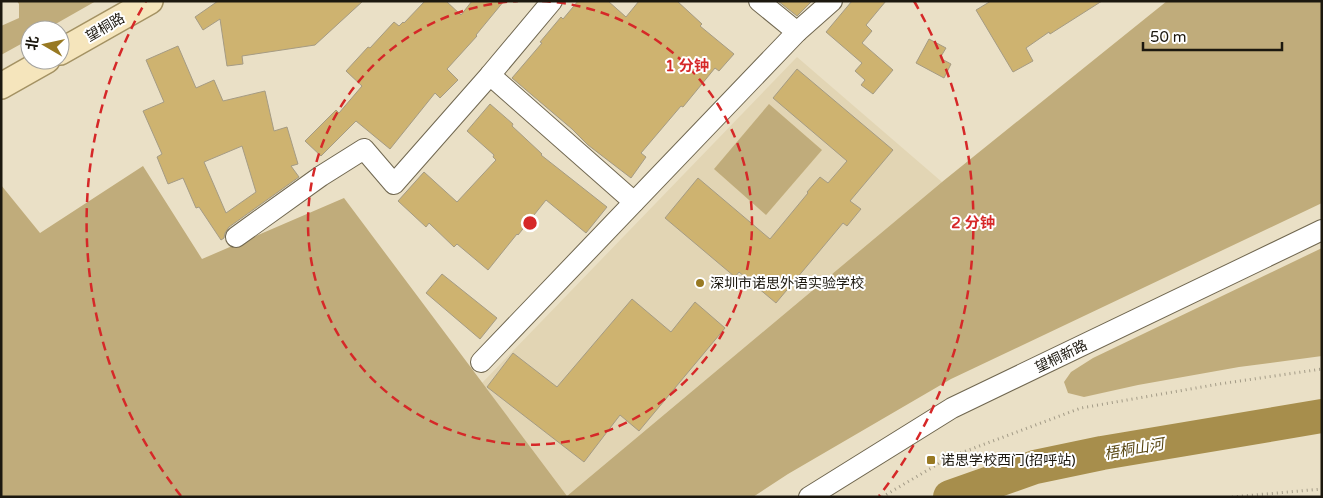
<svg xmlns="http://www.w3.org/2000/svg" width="1323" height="498" font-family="'Varela Round','Noto Sans SC',sans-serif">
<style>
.built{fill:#e2d5b4}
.green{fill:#c0ac7b}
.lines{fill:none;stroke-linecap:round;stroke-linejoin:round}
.river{stroke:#a78e4c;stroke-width:34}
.building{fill:#ceb370;stroke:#a59b83;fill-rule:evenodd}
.minor-casing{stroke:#706750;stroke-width:22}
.major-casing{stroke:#a49263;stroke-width:28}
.path{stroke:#a39b87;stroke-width:3;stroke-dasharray:1 4;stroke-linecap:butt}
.minor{stroke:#fff;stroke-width:20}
.major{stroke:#f5e5bc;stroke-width:25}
.ring{fill:none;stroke:#d62828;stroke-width:2.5;stroke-dasharray:9 6}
.poi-dot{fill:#987922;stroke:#fff;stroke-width:2}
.labels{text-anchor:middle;stroke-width:4;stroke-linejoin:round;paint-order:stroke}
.street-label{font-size:14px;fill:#1c180f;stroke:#fff}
.poi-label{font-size:14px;fill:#1c180f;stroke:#fff;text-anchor:start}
.water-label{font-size:15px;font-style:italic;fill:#584611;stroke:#fff}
.centre{fill:#d62828;stroke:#fff;stroke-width:2.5}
.ring-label{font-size:15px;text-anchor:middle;font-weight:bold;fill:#d62828;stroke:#fff;stroke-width:4;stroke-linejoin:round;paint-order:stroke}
</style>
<rect width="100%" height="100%" fill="#eae0c6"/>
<!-- built -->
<polygon class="built" points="797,57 942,182 567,496 482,383"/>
<!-- green -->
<g class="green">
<polygon points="17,1 96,1 45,30 30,30 30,39 1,55 1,26 19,18 19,4"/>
<polygon points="1167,1 1322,1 1322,203 951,379 788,474 753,497 1,497 1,185 40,233 143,166 202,259 344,198 567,496 942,182"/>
<polygon points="769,104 822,150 766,215 714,169"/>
<polygon points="1322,248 1322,356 1239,367 1138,385 1084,397 1068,393 1064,382 1071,372 1093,358"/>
</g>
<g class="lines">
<!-- river -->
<polyline class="river" points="950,497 1035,467 1102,453 1322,416"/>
</g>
<!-- building -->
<g class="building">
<polygon points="218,1 363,1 315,45 242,56 243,64 227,66 220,19 203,30 195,17"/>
<polygon points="425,1 446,1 461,15 472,1 504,1 476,35 477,36 447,69 458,80 440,98 435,93 390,149 356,121 321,156 305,141 336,110 339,113 362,86 346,71 368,47 370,48 394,22 399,26 403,22 404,23"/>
<polygon points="578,1 608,1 626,17 639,1 677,1 702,24 700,26 734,54 719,71 715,68 683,107 681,106 641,153 646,157 631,178 588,145 572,129 512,78 542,43 540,42 561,17 563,19"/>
<polygon points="778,1 812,1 797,16"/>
<polygon points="852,1 886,1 866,25 872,31 862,43 893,70 873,94 861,85 865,80 855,71 862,63 826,32"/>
<polygon points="991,1 1102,1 1050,34 1049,32 1026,48 1033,61 1013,72 976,10"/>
<polygon points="929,39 946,48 940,58 951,64 944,78 916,63"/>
<path d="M178,46L196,88L214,80L223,101L265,91L274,131L287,127L298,164L291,166L299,177L229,227L225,233L224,238L221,240L199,207L196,208L183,178L168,184L157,157L162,154L143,111L164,102L146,60ZM242,146L256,192L226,213L204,162Z"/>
<polygon points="797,69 893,150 850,201 861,209 847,226 843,223 776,303 739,272 735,277 665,218 698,178 770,239 808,193 807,192 820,177 828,183 847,161 773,98"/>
<polygon points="490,104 513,124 512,126 542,154 541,155 607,207 586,233 546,200 518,235 517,234 488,270 457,244 454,247 429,223 426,227 398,201 424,172 457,202 496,160 493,157 494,155 467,131"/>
<polygon points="442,274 497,318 480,339 426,293"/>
<polygon points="632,299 671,332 695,302 725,328 639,431 620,415 584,462 487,387 513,353 557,387"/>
</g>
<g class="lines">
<!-- minor casing -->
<g class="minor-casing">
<g id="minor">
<polyline points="759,1 797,32"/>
<polyline points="490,75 634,202"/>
<polyline points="236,237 321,176 364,149 394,184 490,75 552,1"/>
<polyline points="481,362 797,32 832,1"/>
<polyline points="809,497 952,408 1322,230"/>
</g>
</g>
<!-- major casing -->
<g class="major-casing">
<g id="major">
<polyline points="60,52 150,1"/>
<polyline points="1,86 47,60"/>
</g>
</g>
<!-- path -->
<g class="path">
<polyline points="882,497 950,457 1081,408 1219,384 1322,369"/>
<polyline points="1232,497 1322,489"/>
</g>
<!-- minor -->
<use href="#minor" class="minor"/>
<!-- major -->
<use href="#major" class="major"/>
</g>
<!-- distance rings -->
<g class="ring">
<path d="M542 1A222 222 0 1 1 518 1"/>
<path d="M181 496A443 443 0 0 1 146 1M914 1A443 443 0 0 1 879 496"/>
</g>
<!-- markers -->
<g class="poi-dot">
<circle cx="700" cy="283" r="5"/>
<rect x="926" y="455" width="10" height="10" rx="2.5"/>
</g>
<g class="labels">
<!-- street labels -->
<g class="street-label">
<text transform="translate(105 27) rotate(-30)" y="5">望桐路</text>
<text transform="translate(1061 356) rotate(-26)" y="5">望桐新路</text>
</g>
<!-- poi labels -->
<g class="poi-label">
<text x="710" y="288">深圳市诺思外语实验学校</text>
<text x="941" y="465">诺思学校西门(招呼站)</text>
</g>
<!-- water labels -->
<g class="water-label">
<text transform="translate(1134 449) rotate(-10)" y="5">梧桐山河</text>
</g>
</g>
<circle cx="530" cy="223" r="8" class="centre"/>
<g class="ring-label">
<text x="687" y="71">1 分钟</text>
<text x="973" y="228">2 分钟</text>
</g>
<!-- border -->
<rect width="1323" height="498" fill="none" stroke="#1c180f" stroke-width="5"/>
<!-- north arrow -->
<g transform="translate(45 45) rotate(279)"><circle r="24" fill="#ffffff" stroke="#a4a39f"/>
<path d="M0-4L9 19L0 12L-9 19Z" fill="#987922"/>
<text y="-8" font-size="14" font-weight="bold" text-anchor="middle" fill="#1c180f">北</text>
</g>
<!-- scale -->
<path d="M1143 42v8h139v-8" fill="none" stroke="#1c180f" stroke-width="2.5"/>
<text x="1150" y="42" font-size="15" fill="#1c180f" stroke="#ffffff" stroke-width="4" paint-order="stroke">50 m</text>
</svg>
